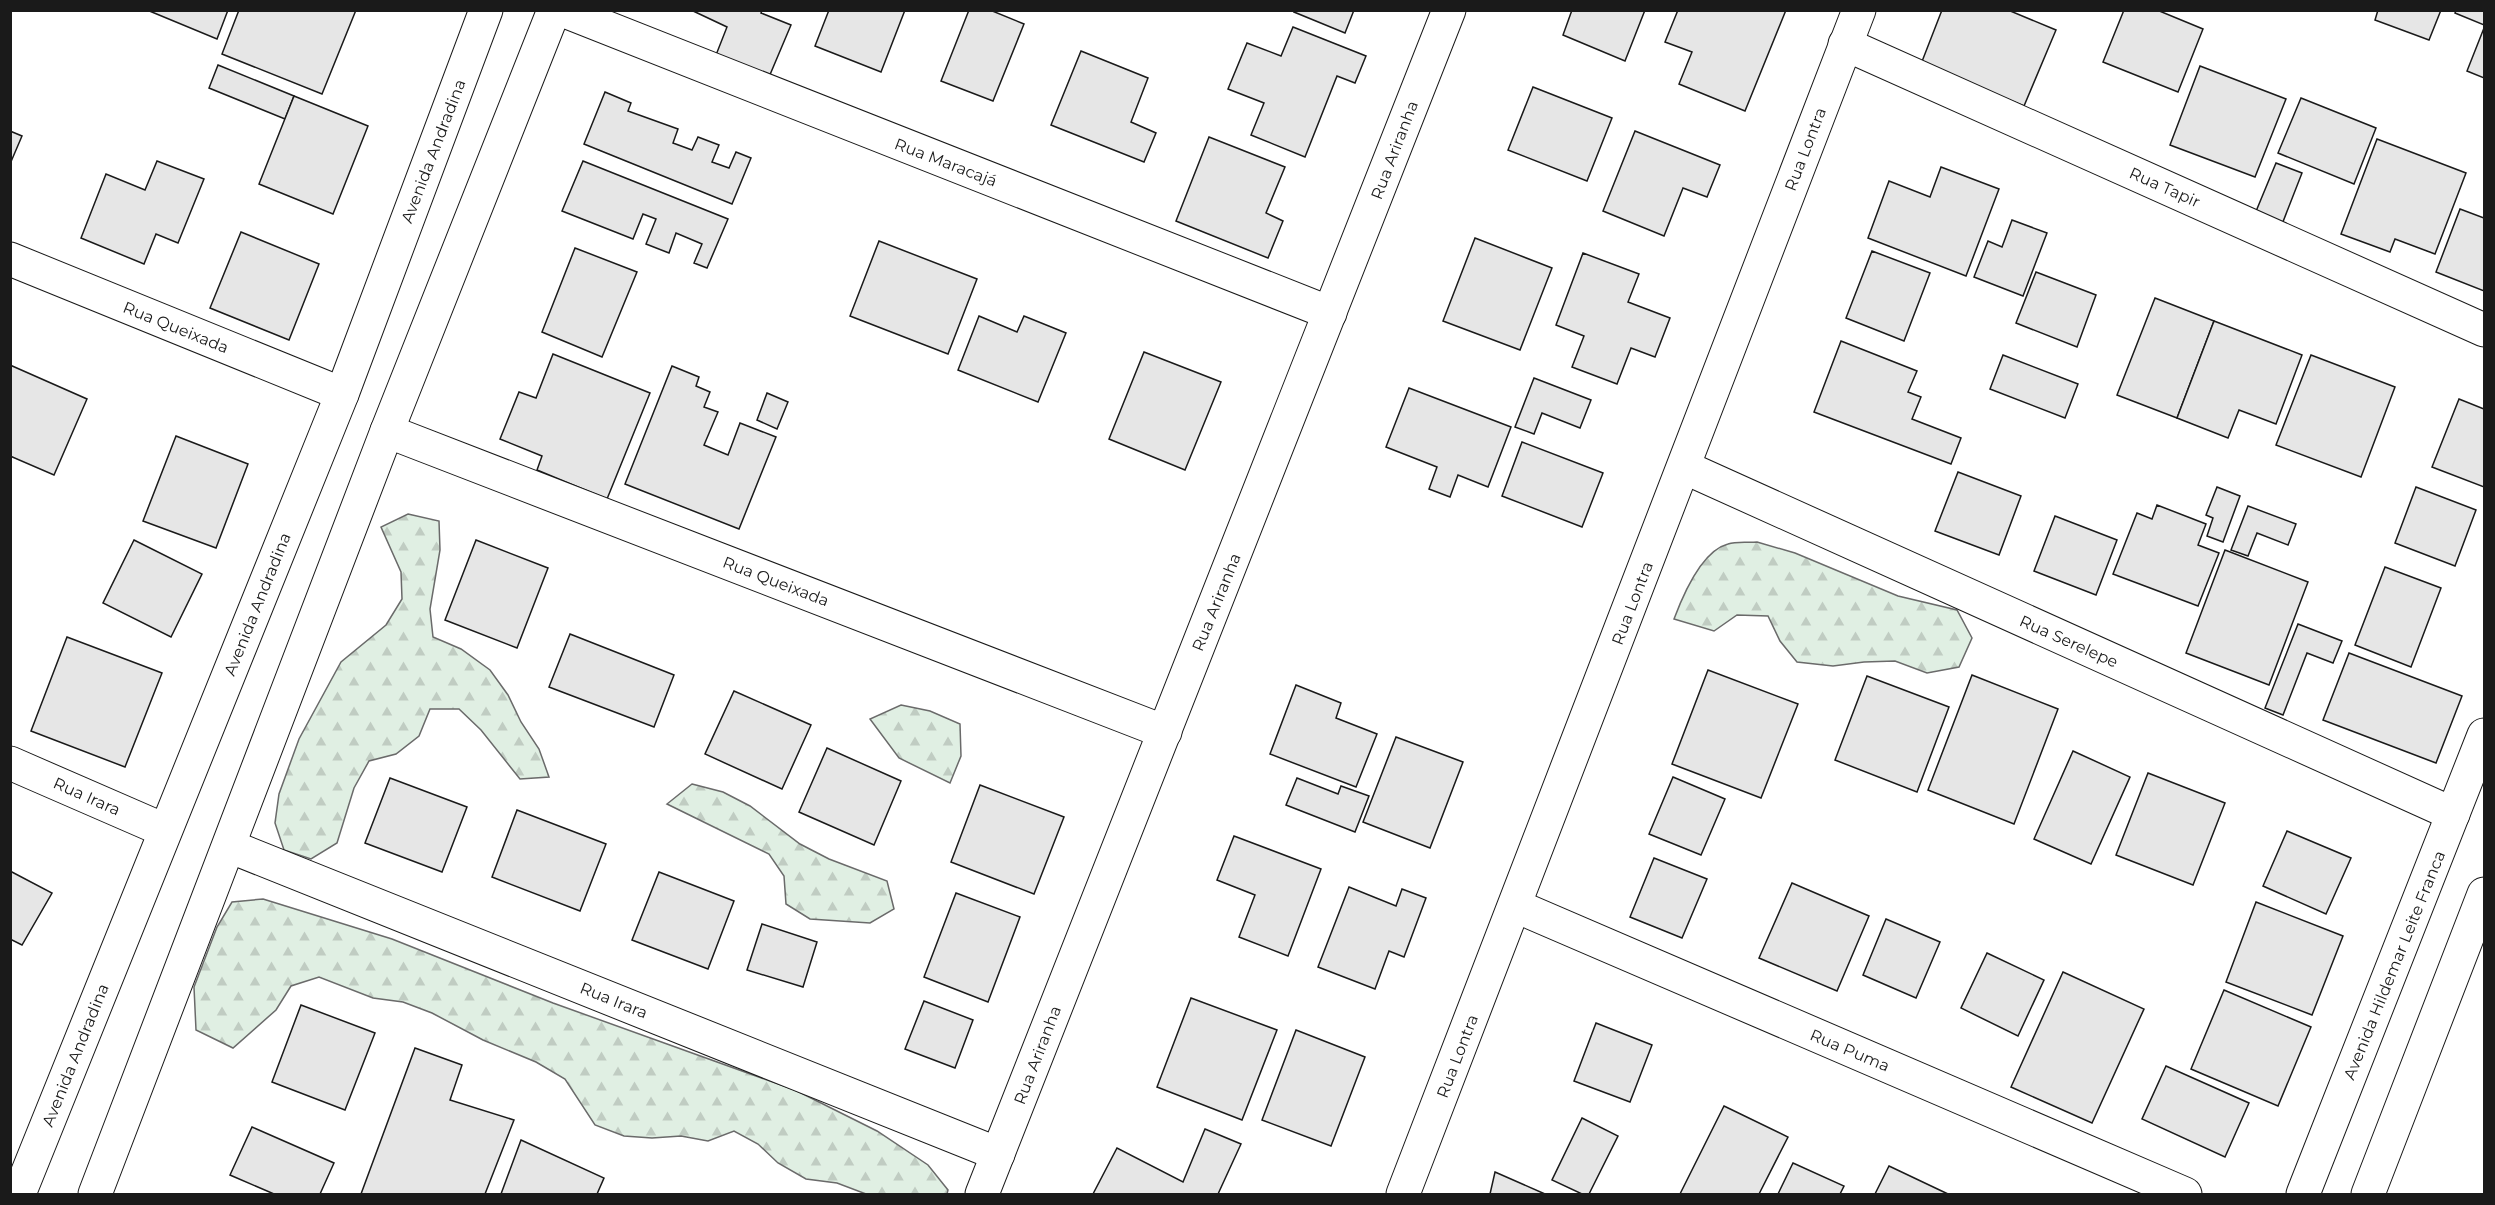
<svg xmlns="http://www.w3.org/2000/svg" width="2495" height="1205" font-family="Montserrat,sans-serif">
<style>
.forest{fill:url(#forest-firs);stroke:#6a6a6a;stroke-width:1.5}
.building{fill:#e6e6e6;stroke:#1a1a1a;stroke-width:1.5}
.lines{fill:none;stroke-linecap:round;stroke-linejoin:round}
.minor-casing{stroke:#1a1a1a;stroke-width:35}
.minor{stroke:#fff;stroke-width:33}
.labels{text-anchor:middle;stroke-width:4.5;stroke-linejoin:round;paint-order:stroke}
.street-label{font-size:16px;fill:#1a1a1a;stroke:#fff}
</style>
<defs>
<pattern id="forest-firs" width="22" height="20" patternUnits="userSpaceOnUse" patternTransform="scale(1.5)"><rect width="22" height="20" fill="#e0efe3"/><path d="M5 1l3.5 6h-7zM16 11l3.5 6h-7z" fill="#c0ccc2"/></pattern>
</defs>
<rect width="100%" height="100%" fill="#fff"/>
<!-- forest -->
<g class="forest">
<polygon points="408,514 439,521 440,550 430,609 433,637 461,649 490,670 508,695 521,722 539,749 549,777 520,779 481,730 459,709 430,709 419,736 396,754 369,761 354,788 337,843 311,859 284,850 275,823 279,794 299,739 341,662 386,625 402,599 401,572 381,527"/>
<path d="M1757,542L1795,553L1898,596L1957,610L1972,638L1959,667L1927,673L1895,661L1864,662L1833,666L1797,662L1780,641L1768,616L1737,615L1714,631L1674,619C1683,595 1701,551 1728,544C1737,541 1748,543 1757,542Z"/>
<polygon points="901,705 930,711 960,724 961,756 950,783 899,758 870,719"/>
<polygon points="692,784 723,792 750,806 800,844 829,859 887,881 894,909 870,923 810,919 786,904 784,876 769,854 667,804"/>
<polygon points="263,899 392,939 553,1003 795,1090 877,1131 928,1165 948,1190 947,1194 866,1194 837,1183 806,1179 778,1163 758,1144 734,1131 708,1141 681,1136 652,1138 624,1136 595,1125 565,1079 536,1062 483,1040 432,1013 403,1002 373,998 319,977 291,986 276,1010 233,1048 196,1030 194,987 217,927 232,902"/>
</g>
<!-- building -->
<g class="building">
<polygon points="147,10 228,10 217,39"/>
<polygon points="239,10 356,10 322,94 222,54"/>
<polygon points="691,10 762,10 761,13 791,25 769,77 716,55 727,27"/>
<polygon points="829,10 905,10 881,72 815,46"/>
<polygon points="969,10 990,10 1024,24 993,101 941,81"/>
<polygon points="1295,10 1354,10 1345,33 1294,12"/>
<polygon points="1572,10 1645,10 1625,61 1563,35"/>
<polygon points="1678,10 1786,10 1745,111 1679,84 1692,52 1665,42"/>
<polygon points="1942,10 2008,10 2056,30 2024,106 1921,64"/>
<polygon points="2124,10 2157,10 2203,29 2178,92 2103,62"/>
<polygon points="2378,10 2441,10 2429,40 2375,20"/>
<polygon points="2456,10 2484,10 2484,25 2455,13"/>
<polygon points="1293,27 1366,56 1355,83 1337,76 1305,157 1251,135 1264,103 1228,89 1247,43 1281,56"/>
<polygon points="2484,28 2484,78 2467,71"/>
<polygon points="1081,51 1148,78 1131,122 1156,133 1144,162 1051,125"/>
<polygon points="218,65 294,96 285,119 209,88"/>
<polygon points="2200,66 2286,99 2255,177 2170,145"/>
<polygon points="1533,87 1612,118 1587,181 1508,150"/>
<polygon points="605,92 631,103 628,111 678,129 673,143 692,150 698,137 719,145 712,162 729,168 736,152 751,158 732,204 584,144"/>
<polygon points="294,96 368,126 333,214 259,184"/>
<polygon points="2301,98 2376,128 2354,184 2278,153"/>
<polygon points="10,131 22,136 10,164"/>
<polygon points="1635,131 1720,165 1707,197 1683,188 1664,236 1603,211"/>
<polygon points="1209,137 1285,167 1266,213 1283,221 1268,258 1176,221"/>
<polygon points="2377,139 2466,173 2435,254 2395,239 2390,252 2341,234"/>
<polygon points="157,161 204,179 178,243 156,234 144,264 81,238 106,174 145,190"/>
<polygon points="583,161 728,219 707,268 694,263 702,244 676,233 669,253 646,244 656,219 643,214 633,239 562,211"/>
<polygon points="2276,163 2302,173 2279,232 2252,221"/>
<polygon points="1941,167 1999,189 1966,276 1868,238 1889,181 1930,197"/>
<polygon points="2460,209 2484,218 2484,291 2436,272"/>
<polygon points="2012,220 2047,233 2023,296 1974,277 1988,241 2002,247"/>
<polygon points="241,232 319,264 289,340 210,308"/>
<polygon points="1475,238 1552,268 1520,350 1443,321"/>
<polygon points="879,241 977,279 948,354 850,316"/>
<polygon points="575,248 637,272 602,357 542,332"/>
<polygon points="1872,251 1930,273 1904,341 1846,318"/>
<polygon points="1583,253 1639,274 1628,302 1670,318 1655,357 1631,348 1617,384 1572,367 1584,336 1556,325"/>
<polygon points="2036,272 2096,295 2077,347 2016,323"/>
<polygon points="2155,298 2214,321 2177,418 2117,395"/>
<polygon points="979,316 1017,332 1024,316 1066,333 1038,402 958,370"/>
<polygon points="2214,321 2302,355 2276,424 2239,410 2228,438 2177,418"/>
<polygon points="1841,341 1917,371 1908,392 1921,397 1912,419 1961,438 1951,464 1814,412"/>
<polygon points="1144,352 1221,382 1185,470 1109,439"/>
<polygon points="553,354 650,393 607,499 537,470 542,456 500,439 519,392 536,398"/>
<polygon points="2003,355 2078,384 2065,418 1990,389"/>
<polygon points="2311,355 2395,387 2361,477 2276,445"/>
<polygon points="10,365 87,399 54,475 10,456"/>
<polygon points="672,366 699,377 696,386 710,392 704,407 718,412 704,445 728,455 740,423 776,437 739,529 625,484"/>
<polygon points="1534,378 1591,400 1580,428 1542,413 1534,434 1515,427"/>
<polygon points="1409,388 1511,427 1488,487 1458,475 1450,497 1429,489 1437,467 1386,447"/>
<polygon points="767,393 788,402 777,429 757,420"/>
<polygon points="2459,399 2484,409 2484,487 2432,467"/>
<polygon points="176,436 248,464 216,548 143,521"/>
<polygon points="1522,442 1603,473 1582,527 1502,496"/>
<polygon points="1958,472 2021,496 1999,555 1935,531"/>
<polygon points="2217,487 2240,496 2223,542 2207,536 2213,518 2206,515"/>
<polygon points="2416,487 2476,510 2455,566 2395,543"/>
<polygon points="2157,505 2206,524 2198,545 2219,553 2198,606 2113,574 2137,513 2152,519"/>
<polygon points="2248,506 2296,524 2288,545 2257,533 2248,556 2231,550"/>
<polygon points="2055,516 2117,540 2096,595 2034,571"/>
<polygon points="134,540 202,574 171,637 103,603"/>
<polygon points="476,540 548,568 517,648 445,620"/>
<polygon points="2225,550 2308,582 2269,685 2186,653"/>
<polygon points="2385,567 2441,588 2411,667 2355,645"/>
<polygon points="2298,624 2342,641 2333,663 2307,653 2283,715 2265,708"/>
<polygon points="570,634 674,675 654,727 549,687"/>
<polygon points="67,637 162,673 125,767 31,731"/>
<polygon points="2349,653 2462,696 2436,763 2323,720"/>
<polygon points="1708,670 1798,704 1761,798 1672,764"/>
<polygon points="1972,675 2058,709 2014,824 1928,790"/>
<polygon points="1867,676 1949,707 1917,792 1835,760"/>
<polygon points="1296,685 1341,703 1336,718 1377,734 1356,787 1270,754"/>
<polygon points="734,691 811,725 782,789 705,754"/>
<polygon points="1396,737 1463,762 1430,848 1363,822"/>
<polygon points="827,748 901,781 874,845 799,812"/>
<polygon points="2073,751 2130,777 2091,864 2034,839"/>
<polygon points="2148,773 2225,803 2193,885 2116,855"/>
<polygon points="1673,777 1725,799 1701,855 1649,834"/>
<polygon points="390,778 467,807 442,872 365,843"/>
<polygon points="1297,778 1338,794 1341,786 1369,796 1355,832 1286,805"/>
<polygon points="980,785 1064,817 1034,894 951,862"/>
<polygon points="517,810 606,844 580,911 492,877"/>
<polygon points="2287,831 2351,858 2326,914 2263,886"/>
<polygon points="1234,836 1321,869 1288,956 1239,937 1255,895 1217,880"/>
<polygon points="1654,858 1707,879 1682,938 1630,917"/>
<polygon points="10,871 52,893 22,945 10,939"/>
<polygon points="659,872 734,901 708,969 632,940"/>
<polygon points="1792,883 1869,916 1837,991 1759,958"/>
<polygon points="1349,887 1396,906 1402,889 1426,898 1404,957 1389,951 1375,989 1318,967"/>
<polygon points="956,893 1020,917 988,1002 924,977"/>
<polygon points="2256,902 2343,936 2312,1015 2226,982"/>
<polygon points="1886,919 1940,942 1916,998 1863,975"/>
<polygon points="762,924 817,942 803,987 747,970"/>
<polygon points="1987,953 2044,980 2018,1036 1961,1008"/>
<polygon points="2063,972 2144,1009 2092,1123 2011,1087"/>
<polygon points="2224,990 2311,1027 2278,1106 2191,1069"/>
<polygon points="1191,998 1277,1030 1242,1120 1157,1087"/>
<polygon points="924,1001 973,1020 955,1068 905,1049"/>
<polygon points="301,1005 375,1033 345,1110 272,1082"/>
<polygon points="1596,1023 1652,1045 1630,1102 1574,1081"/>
<polygon points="1296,1030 1365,1057 1331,1146 1262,1120"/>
<polygon points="415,1048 462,1065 450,1100 514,1120 485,1194 361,1194"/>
<polygon points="2166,1066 2249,1103 2225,1157 2142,1119"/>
<polygon points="1724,1106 1788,1137 1759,1194 1680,1194"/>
<polygon points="1582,1118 1618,1136 1589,1194 1582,1194 1552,1180"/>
<polygon points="252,1127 334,1163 320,1194 274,1194 230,1175"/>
<polygon points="1205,1129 1241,1144 1218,1194 1093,1194 1117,1148 1183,1182"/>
<polygon points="521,1140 604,1178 597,1194 501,1194"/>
<polygon points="1793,1163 1844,1186 1840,1194 1778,1194"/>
<polygon points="1889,1166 1948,1194 1875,1194"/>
<polygon points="1495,1172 1545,1194 1490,1194"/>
</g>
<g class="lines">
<!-- minor casing -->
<g class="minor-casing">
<g id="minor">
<polyline points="562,10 1330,313"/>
<polyline points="1845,44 2484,330"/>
<polyline points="10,259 342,394"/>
<polyline points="387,431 1165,732"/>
<polyline points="1684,467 2453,814"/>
<polyline points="10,763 164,830"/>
<polyline points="229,846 998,1154"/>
<polyline points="1516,906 2185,1194"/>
<polyline points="19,1194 342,394 486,10"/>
<polyline points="95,1194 387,431 554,10"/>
<polyline points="982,1194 1449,10"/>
<polyline points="1403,1194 1859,10"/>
<polyline points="2303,1194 2484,735"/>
<polyline points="2368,1194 2484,894"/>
</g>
</g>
<!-- minor -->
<use href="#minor" class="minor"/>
</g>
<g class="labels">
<!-- street labels -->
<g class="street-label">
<text transform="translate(1805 149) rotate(-69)" y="6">Rua Lontra</text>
<text transform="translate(1394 150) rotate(-69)" y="6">Rua Ariranha</text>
<text transform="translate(433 151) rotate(-69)" y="6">Avenida Andradina</text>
<text transform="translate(946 162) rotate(21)" y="6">Rua Maracajá</text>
<text transform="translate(2165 187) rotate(24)" y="6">Rua Tapir</text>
<text transform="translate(176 327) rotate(22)" y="6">Rua Queixada</text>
<text transform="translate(776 581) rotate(21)" y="6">Rua Queixada</text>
<text transform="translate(1216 602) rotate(-68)" y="6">Rua Ariranha</text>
<text transform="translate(1632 603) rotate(-69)" y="6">Rua Lontra</text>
<text transform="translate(257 604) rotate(-68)" y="6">Avenida Andradina</text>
<text transform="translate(2069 641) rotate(24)" y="6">Rua Serelepe</text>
<text transform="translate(87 796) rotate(24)" y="6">Rua Irara</text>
<text transform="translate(2394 965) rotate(-68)" y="6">Avenida Hildemar Leite Franca</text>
<text transform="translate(614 1000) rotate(22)" y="6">Rua Irara</text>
<text transform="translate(1850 1050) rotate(23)" y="6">Rua Puma</text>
<text transform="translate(75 1055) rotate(-68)" y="6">Avenida Andradina</text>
<text transform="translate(1037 1055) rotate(-69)" y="6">Rua Ariranha</text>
<text transform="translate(1457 1056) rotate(-69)" y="6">Rua Lontra</text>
</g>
</g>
<!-- border -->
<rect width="2495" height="1205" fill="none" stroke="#1a1a1a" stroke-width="24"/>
</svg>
